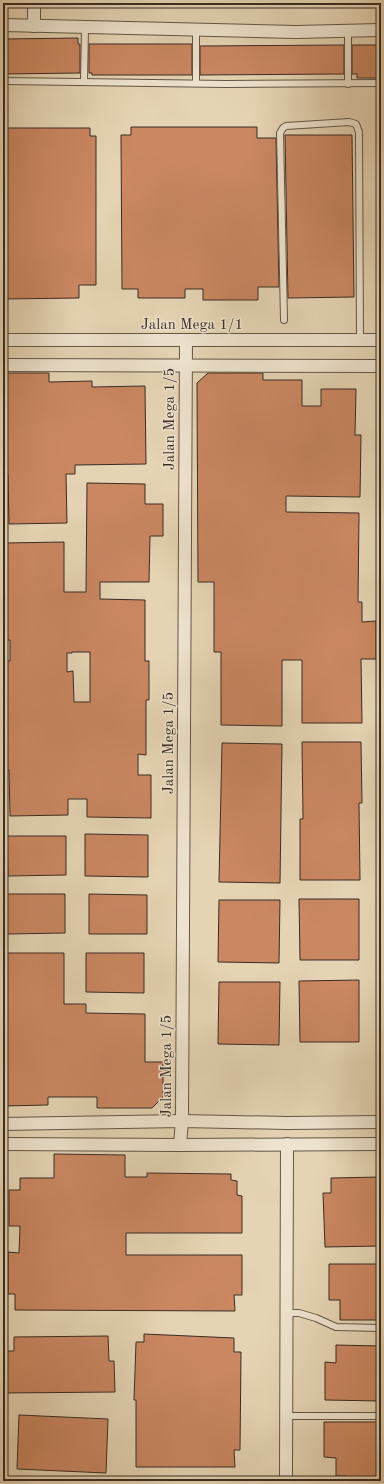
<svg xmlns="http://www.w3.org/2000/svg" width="384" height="1484" font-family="'Old Standard TT',serif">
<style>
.building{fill:#ca8762;stroke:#392c23;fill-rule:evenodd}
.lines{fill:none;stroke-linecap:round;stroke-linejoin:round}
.lane-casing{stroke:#645647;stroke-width:8}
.street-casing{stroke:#645647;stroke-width:14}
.lane{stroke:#eee3ce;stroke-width:6}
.street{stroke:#eee3ce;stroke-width:12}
.labels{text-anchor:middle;stroke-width:3;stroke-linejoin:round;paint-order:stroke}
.street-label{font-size:15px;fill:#392c23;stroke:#eee3ce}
</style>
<rect width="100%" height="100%" fill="#e5d4b4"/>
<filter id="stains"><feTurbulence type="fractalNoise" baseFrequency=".005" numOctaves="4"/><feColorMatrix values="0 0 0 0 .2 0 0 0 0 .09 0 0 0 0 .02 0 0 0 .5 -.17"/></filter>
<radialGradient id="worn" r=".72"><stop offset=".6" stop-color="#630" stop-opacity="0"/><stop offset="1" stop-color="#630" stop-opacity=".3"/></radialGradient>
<!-- building -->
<g class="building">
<polygon points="78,38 78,44 80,44 80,73 3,74 3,39"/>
<polygon points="89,44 192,44 192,75 92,75 92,73 89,73"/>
<polygon points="344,45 344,74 200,75 200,46"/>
<polygon points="352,45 381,45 381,78 357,78 357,74 352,74"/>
<polygon points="131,127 257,127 257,138 276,138 279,287 258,287 258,300 203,300 203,289 185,289 185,298 138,298 138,289 122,289 121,135 131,135"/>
<polygon points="3,128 90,128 90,136 96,136 96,285 79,285 79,298 3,299"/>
<polygon points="285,135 352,135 354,297 288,298"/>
<polygon points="3,373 49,373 49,382 92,381 92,387 145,386 146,464 75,465 75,474 66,474 67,523 9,524 8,474 3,474"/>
<polygon points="208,373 263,373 263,380 302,380 302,406 321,406 321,389 356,389 355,435 361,435 360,497 286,496 286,512 359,513 358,602 362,602 362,622 376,621 376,659 361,659 362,723 302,723 302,660 282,660 282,726 221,725 221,652 214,652 214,582 198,582 197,383"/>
<path d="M87,483L145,484V504H163V536H150L149,582H100V599L145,600V661H149V700H146V755L138,754V775H151V818L87,817V799H68V815L10,816L9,770H3L4,709H6L5,661H10V640H4V622H3V591H6L5,543L64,542V592H86ZM72,652H90V702H74L73,671L67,672V653H72Z"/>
<polygon points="302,742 361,742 362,803 359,803 360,880 300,880 300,819 303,819"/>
<polygon points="222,743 282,744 280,883 219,882"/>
<polygon points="85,834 148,835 148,877 85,876"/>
<polygon points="7,836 66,836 66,875 8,876"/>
<polygon points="6,894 65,894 65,933 7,934"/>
<polygon points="89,894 147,895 147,934 89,934"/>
<polygon points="299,899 359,899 359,960 300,960"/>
<polygon points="219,900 280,900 279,963 218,962"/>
<polygon points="5,953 64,953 64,1004 86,1004 86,1013 145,1014 145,1062 163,1062 163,1097 152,1108 97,1108 97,1097 48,1097 48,1105 3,1106 3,1005 6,1005"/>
<polygon points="86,953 144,953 144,993 86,992"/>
<polygon points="359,980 359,1042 300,1042 299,981"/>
<polygon points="219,982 280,982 279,1045 218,1044"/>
<polygon points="54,1154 125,1155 125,1177 147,1177 147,1173 231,1174 231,1180 237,1181 237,1195 242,1196 242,1233 126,1233 126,1255 242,1255 242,1295 234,1295 235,1311 15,1310 15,1294 8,1294 8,1252 19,1253 20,1226 9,1226 9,1190 20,1190 20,1178 54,1178"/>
<polygon points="381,1177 381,1246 325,1247 323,1193 331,1193 331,1178"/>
<polygon points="329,1264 381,1264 381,1320 340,1320 340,1300 329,1300"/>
<polygon points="144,1334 234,1338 234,1352 241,1352 240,1450 234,1450 235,1467 136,1467 136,1400 134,1400 136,1342 144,1342"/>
<polygon points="108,1336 109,1361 114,1361 115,1392 3,1393 3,1351 14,1351 14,1337"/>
<polygon points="336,1345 381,1346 381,1401 325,1400 325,1362 336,1363"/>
<polygon points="19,1415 108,1419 106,1473 17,1469"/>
<polygon points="324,1422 381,1422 381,1481 346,1481 346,1476 336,1476 336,1458 324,1457"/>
</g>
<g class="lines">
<!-- lane casing -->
<g class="lane-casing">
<g id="lane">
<polyline points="348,31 348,84"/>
<polyline points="3,81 226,84 381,83"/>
<polyline points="84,82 85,27"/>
<polyline points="196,83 196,30"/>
<polyline points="284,320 280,133 283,128 286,126 349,122 356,124 359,132 360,340"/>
<polyline points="287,1313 299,1313 316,1318 336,1327 381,1328"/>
<polyline points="286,1416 381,1416"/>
</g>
</g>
<!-- street casing -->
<g class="street-casing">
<g id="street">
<polyline points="3,25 296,32 381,30"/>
<polyline points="34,26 34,3"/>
<polyline points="3,340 381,340"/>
<polyline points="3,365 381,366"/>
<polyline points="3,1124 182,1121 287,1123 381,1122"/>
<polyline points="3,1144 180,1145 381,1144"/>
<polyline points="180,1145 182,1121 186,340"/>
<polyline points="286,1481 287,1144"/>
</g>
</g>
<!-- lane -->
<use href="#lane" class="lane"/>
<!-- street -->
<use href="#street" class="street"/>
</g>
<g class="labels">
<!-- street labels -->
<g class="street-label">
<text x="192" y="329">Jalan Mega 1/1</text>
<text transform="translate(169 419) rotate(-90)" y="5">Jalan Mega 1/5</text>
<text transform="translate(168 743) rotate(-90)" y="5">Jalan Mega 1/5</text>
<text transform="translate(166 1066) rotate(-90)" y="5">Jalan Mega 1/5</text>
</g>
</g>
<!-- margin -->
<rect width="384" height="1484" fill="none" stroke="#e5d4b4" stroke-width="16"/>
<rect x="4" y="4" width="376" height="1476" fill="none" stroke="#392c23" stroke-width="2"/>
<rect x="8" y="8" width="368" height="1468" fill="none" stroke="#392c23"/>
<rect width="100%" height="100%" filter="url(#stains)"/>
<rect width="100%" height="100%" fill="url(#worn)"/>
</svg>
